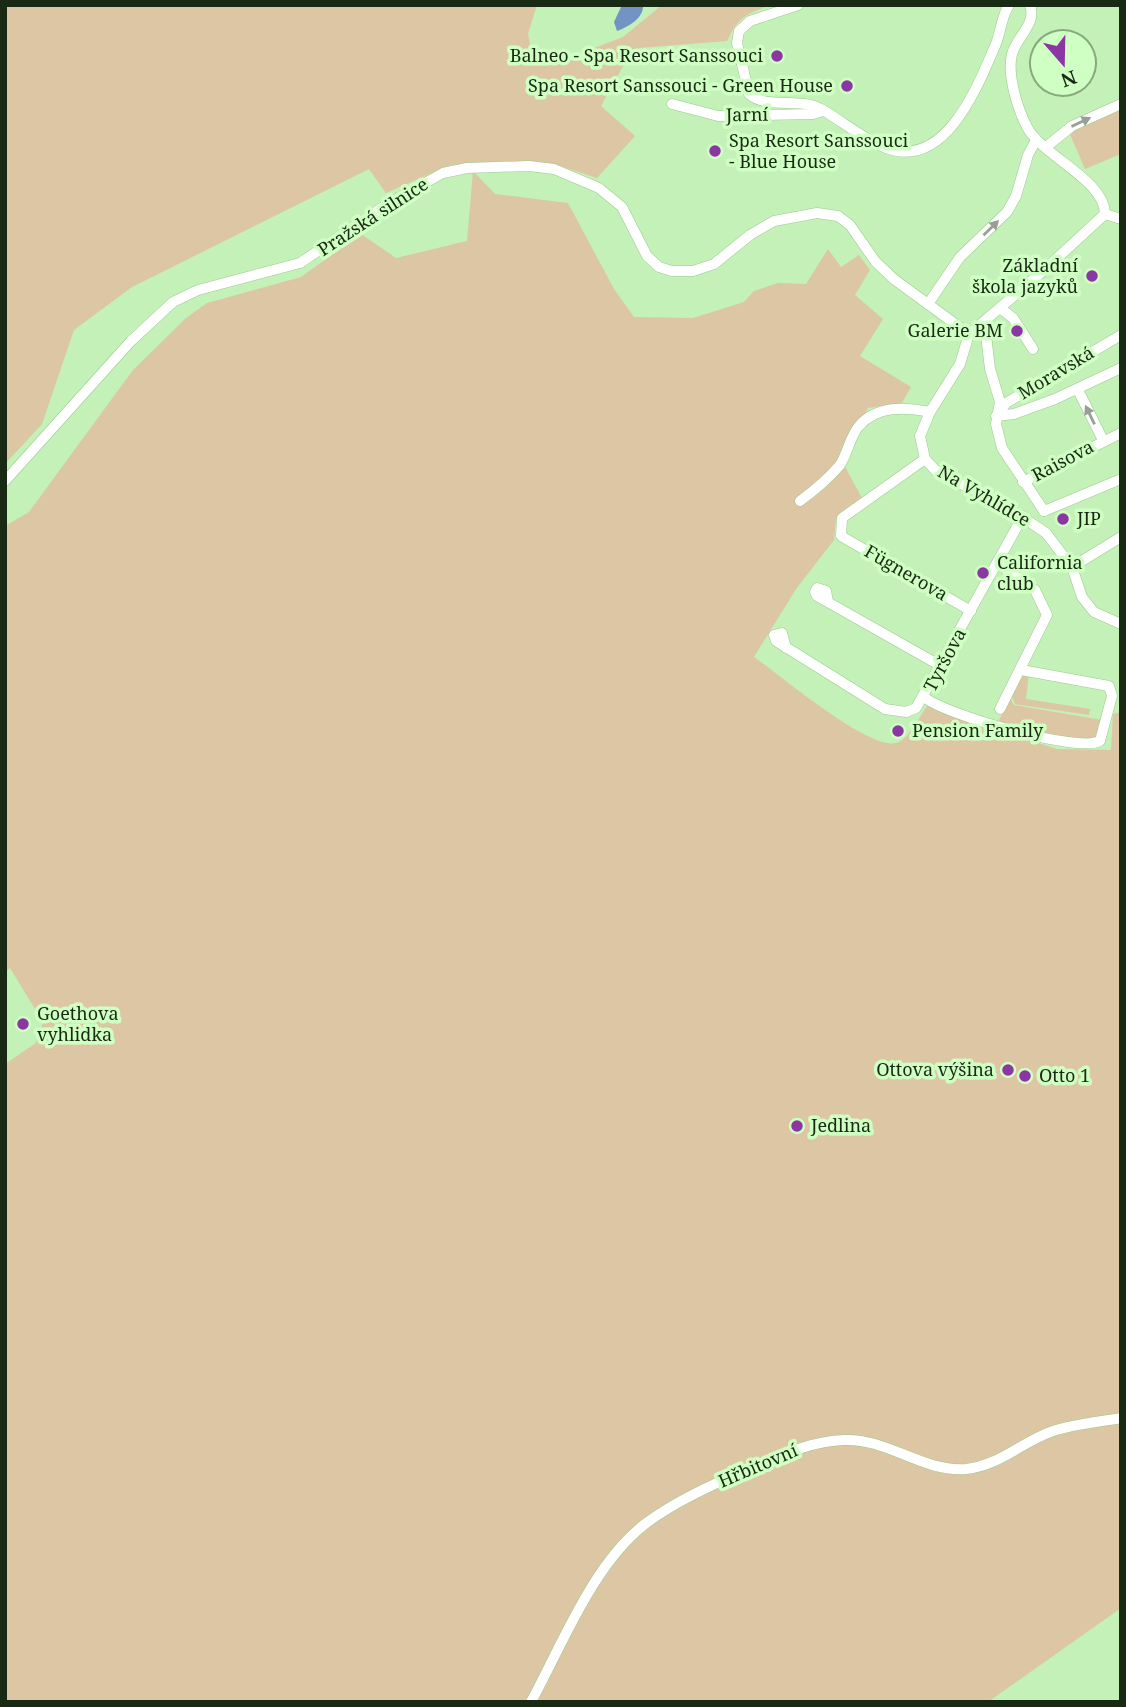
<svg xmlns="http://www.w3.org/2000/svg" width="1126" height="1707" font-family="'Noto Serif',serif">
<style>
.green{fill:#dcc6a4}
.water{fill:#7393c5}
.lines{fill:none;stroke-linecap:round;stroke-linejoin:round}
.minor-casing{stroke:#9dc990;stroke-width:11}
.minor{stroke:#fff;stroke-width:10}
.oneway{fill:#989f95}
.poi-dot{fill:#8c36a3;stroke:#d0ffc3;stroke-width:2.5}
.labels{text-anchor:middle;stroke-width:7;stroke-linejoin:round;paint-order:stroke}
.poi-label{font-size:18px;fill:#192a14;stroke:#d0ffc3;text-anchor:start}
.street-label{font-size:18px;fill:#192a14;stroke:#d0ffc3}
</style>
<rect width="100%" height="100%" fill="#c3f1b7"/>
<!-- green -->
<g class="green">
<path d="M5,5H537L528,34L534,63L576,55L623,37L662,5H771C747,13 738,17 727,41L639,48L622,68L601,106L635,136L597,178L554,164L526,161L451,165L386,193L369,169L132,287L74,330L42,424L5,464Z"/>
<polygon points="1121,110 1121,154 1085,169 1069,132"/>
<path d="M473,171L495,194L568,203L614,289L634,317L693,318L744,302L754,291L778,283L806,284L828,249L841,267L859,255L870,270L855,295L883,319L860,356L911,387L902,403L868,408L843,463L863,500L842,511L836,518L834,540L796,589L754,657C780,675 868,750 896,743C910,739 919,717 927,706L1057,749L1111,750L1113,714L1121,712V1608L988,1702H5V1064L36,1043L43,1022L10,968L5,972V526L29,512L133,370L186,318L207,303L301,277L361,234L396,258L467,241Z"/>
<polygon points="1029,673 1026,699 1090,709 1089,715 1015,704 1011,694 1021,674"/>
<polygon points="1010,698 1014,705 1102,720 1100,735 1087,742 997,724"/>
</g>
<!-- water -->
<path class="water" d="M622,5H643C644,18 628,27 617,31L614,22Z"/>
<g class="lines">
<!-- minor casing -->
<g class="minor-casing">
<g id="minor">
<path d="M798,5L750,21L739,31L737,43L749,94C768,110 799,97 821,109C842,121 863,139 886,148C945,170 977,88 995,46C1001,33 1001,17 1009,5"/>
<path d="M1030,5C1037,24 1017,36 1012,54C1007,74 1017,108 1027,127C1042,156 1105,180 1105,214"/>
<polyline points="672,104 718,116 813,114 823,111"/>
<polyline points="1046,147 1072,126 1121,104"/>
<polyline points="1105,214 1042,272 969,334 960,364 930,412 920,436 925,459 939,474 1000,502 1046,533 1072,567 1082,597 1094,612 1121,624"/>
<polyline points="1105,214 1121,219"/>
<polyline points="928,304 960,257 1007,212 1016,196 1028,155 1036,140"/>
<polyline points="1000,308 1013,318 1033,349"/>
<polyline points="986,335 990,369 1000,402 996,424 1002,448 1044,511"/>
<polyline points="1078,390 1103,440"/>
<polyline points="1001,410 1006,403 1121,335"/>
<polyline points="996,416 1014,414 1055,399 1121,368"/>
<polyline points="925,459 842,518 841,536 971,611"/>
<polyline points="5,481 131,341 173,302 198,290 300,263 389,203 443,173 467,168 529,166 554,169 599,188 622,207 647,256 659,267 672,271 693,271 714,264 750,235 774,221 817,213 838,216 850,225 875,261 895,280 969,334"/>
<polyline points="1023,482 1121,433"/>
<path d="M800,501C815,490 828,479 840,465C848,453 850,436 859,426C877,405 905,407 930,412"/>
<polyline points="1044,511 1121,479"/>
<polyline points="997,563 1035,590 1047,615 1000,709"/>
<polyline points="1072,567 1121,537"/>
<polyline points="828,602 826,591 817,588 815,592 817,596 941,666"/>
<polyline points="786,648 782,633 774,635 776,641 885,709 906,712 916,708 1023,516"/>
<path d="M924,697C945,715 1078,753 1100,741L1112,696L1109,686L1021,670"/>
<path d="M531,1702C562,1645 593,1564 645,1524C674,1502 710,1486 743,1471C775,1458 809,1441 844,1440C888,1438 921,1472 966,1469C999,1466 1023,1441 1053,1431C1074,1424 1099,1422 1121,1418"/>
</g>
</g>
<!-- minor -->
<use href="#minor" class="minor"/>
</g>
<!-- one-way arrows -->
<defs><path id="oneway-solid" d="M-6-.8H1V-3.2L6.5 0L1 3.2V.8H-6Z" transform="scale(1.75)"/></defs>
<g class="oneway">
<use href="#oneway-solid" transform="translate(1081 122) rotate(-25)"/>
<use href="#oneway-solid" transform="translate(991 228) rotate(-44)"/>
<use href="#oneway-solid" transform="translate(1090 415) rotate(-116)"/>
</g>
<!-- markers -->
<g class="poi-dot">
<circle cx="777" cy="56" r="7"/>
<circle cx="847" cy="86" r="7"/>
<circle cx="715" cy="151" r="7"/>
<circle cx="1092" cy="276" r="7"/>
<circle cx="1017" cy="331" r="7"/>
<circle cx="1063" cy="519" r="7"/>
<circle cx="983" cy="573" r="7"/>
<circle cx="898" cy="731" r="7"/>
<circle cx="23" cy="1024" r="7"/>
<circle cx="1008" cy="1070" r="7"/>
<circle cx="1025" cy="1076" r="7"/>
<circle cx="797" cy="1126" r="7"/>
</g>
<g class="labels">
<!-- poi labels -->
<g class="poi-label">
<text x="763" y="62" text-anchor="end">Balneo - Spa Resort Sanssouci</text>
<text x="833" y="92" text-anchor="end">Spa Resort Sanssouci - Green House</text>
<text x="729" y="147">Spa Resort Sanssouci<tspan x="729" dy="21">- Blue House</tspan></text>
<text x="1078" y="272" text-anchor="end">Základní<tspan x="1078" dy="21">škola jazyků</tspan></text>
<text x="1003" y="337" text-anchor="end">Galerie BM</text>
<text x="1077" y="525">JIP</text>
<text x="997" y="569">California<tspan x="997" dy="21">club</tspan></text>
<text x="912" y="737">Pension Family</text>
<text x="37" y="1020">Goethova<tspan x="37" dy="21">vyhlidka</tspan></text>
<text x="994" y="1076" text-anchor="end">Ottova výšina</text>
<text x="1039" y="1082">Otto 1</text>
<text x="811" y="1132">Jedlina</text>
</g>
<!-- street labels -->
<g class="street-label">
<text transform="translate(747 115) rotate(-1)" y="6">Jarní</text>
<text transform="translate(373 217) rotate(-33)" y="6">Pražská silnice</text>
<text transform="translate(1056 373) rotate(-31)" y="6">Moravská</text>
<text transform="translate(1063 461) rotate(-28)" y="6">Raisova</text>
<text transform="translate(984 496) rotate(30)" y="6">Na Vyhlídce</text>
<text transform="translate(906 573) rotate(30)" y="6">Fügnerova</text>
<text transform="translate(945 660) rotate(-62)" y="6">Tyršova</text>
<text transform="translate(758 1466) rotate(-23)" y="6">Hřbitovní</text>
</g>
</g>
<!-- border -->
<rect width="1126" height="1707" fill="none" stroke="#192a14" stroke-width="14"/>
<!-- north arrow -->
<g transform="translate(1063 63) rotate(160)"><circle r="33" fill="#d0ffc3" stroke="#87aa7d" stroke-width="2"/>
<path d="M0-5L12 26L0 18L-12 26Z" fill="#8c36a3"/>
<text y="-10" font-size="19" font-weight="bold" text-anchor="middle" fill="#192a14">N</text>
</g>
</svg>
